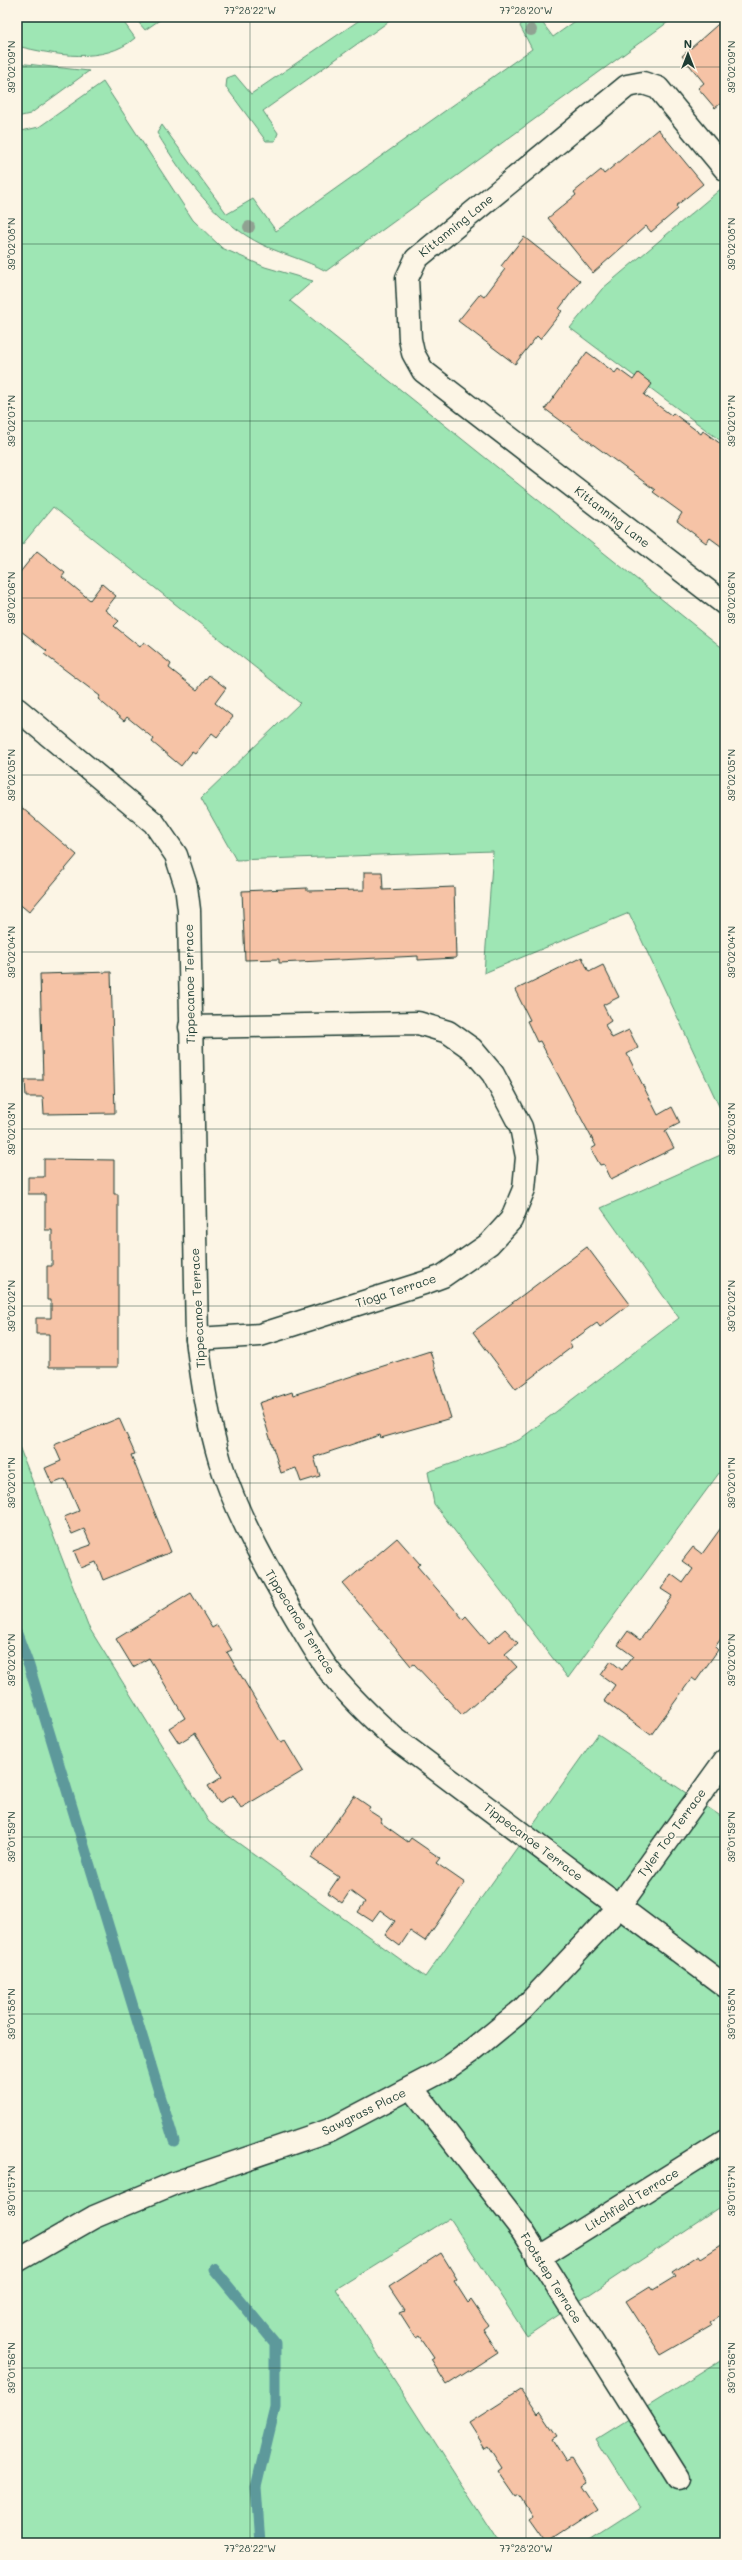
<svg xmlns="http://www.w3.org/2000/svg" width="742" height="2560" font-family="Mali,sans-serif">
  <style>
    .green { fill: #9ee6b4; stroke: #5e9274 }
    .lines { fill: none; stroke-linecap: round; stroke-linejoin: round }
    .stream { stroke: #5d999b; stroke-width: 11 }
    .building { fill: #f6c3a6; stroke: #1f3d34 }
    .minor-casing { stroke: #1f3d34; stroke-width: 25 }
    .minor { stroke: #fcf5e5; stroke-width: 22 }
    .tree { fill: #90a292 }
    .ticks { fill: none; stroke: #1f3d34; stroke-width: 1; stroke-opacity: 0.45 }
    .labels { text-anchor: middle; stroke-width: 3.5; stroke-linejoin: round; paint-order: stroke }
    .street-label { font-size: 12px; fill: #1f3d34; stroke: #fcf5e5 }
    .neatline { fill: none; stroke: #1f3d34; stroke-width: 1.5 }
    .ticks-label { font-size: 10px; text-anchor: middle; fill: #1f3d34 }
  </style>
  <rect width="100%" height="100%" fill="#fcf5e5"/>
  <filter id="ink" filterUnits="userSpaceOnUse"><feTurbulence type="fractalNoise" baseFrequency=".025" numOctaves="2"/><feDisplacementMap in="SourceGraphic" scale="8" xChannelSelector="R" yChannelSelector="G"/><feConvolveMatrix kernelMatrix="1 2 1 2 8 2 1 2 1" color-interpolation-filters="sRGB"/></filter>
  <g filter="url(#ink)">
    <!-- green -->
    <g class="green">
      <path d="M17 17H120L135 38C104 65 54 55 17 46Z"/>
      <polygon points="134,17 164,17 145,30"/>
      <polygon points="364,17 395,17 263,111 278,133 275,141 266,141 226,87 227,78 235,75 251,94"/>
      <path d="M526 17H538L553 37 581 17H675L326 271C306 260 284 255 263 245 216 222 184 178 157 133L162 125 227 214 253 199 276 231 532 49 520 26Z"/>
      <polygon points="17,63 89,71 30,114 17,117"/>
      <polygon points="103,82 193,220 222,248 265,267 313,281 290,301 725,650 725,1119 629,913 484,973 493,851 236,860 201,798 300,703 53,507 17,551 17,132 39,127"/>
      <polygon points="723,187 725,189 725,444 570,328 602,289"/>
      <polygon points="725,1153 725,1465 568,1678 434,1504 428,1472 519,1440 679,1318 601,1208"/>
      <polygon points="17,1441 88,1626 209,1822 425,1977 598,1734 725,1819 725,2204 527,2336 450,2218 336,2289 499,2543 17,2543"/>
      <polygon points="725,2358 725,2543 586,2543 640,2508 596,2439"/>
    </g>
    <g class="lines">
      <!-- stream -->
      <g class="stream">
        <polyline points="17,1634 29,1666 174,2141"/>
        <polyline points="214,2269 275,2343 275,2408 256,2487 260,2543"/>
      </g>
    </g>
    <!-- building -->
    <g class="building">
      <polygon points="725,18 725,100 715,108 698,88 704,83 682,56"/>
      <polygon points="658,129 703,184 676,206 678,209 651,232 646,226 593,273 548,218 576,195 574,192 601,170 604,174"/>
      <polygon points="524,237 580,281 559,309 562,311 540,339 537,336 515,364 458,321 480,294 484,297 505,269 501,266"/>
      <polygon points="587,352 615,373 618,369 633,380 638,373 652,384 644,395 671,415 673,413 701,434 703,431 725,447 725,549 710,538 706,543 677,521 682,513 653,492 655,490 545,409"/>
      <polygon points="37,551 65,573 62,577 90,600 102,584 116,596 105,610 119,621 114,626 140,647 144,642 171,664 169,668 197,690 209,675 226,688 215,703 233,717 217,737 212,733 195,754 192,752 181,766 152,742 154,739 127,717 124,721 98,699 100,696 44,654 47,651 17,628 17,576"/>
      <polygon points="17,806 20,809 21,807 77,855 29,912 17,902"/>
      <polygon points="364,872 382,872 383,890 454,887 456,958 418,960 418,956 279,963 279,959 245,960 242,891 307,888 307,891 364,890"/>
      <polygon points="582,957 589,972 603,965 619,997 603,1005 611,1021 605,1025 612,1038 629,1030 638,1048 627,1054 658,1115 672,1107 680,1123 665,1131 674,1148 611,1179 604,1164 600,1165 591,1149 596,1146 540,1041 537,1042 527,1021 530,1020 515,990"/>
      <polygon points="111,972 115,1113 44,1114 43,1097 26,1097 25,1080 43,1080 40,974"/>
      <polygon points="44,1159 114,1160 114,1194 118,1194 118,1367 49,1367 49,1334 36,1334 36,1318 51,1318 51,1300 47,1300 47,1266 52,1266 52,1230 45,1230 45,1194 28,1194 28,1177 44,1177"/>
      <polygon points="587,1247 630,1304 600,1327 597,1323 569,1343 572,1347 516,1389 473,1332"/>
      <polygon points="430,1351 451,1418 381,1438 380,1435 314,1457 320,1476 301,1482 296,1468 281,1473 259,1403 292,1392 293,1395"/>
      <polygon points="119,1418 135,1454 131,1455 171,1552 103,1580 96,1562 81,1568 74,1551 91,1545 84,1529 72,1534 64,1517 79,1511 65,1479 52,1484 45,1468 61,1461 54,1445"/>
      <polygon points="723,1525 725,1527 725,1633 715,1647 718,1650 696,1681 692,1678 651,1735 604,1701 615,1685 601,1675 611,1661 622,1670 633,1656 618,1645 628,1631 640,1640 672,1596 661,1589 671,1574 683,1583 693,1569 682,1561 693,1547 702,1554"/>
      <polygon points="397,1538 420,1564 417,1566 463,1619 466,1616 489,1643 505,1629 518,1643 505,1654 517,1667 462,1715 414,1664 411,1666 343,1584"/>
      <polygon points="191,1593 212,1628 217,1625 232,1650 227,1652 281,1743 285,1741 303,1771 241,1808 233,1795 219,1803 208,1786 222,1777 195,1733 179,1743 169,1728 185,1718 149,1658 133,1667 116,1639"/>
      <polygon points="354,1796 370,1807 368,1810 382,1819 380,1822 408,1842 411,1838 440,1858 436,1863 465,1883 425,1941 410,1931 400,1946 385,1935 395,1921 380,1910 372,1921 358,1912 365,1902 350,1891 342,1903 328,1893 339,1877 311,1858"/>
      <polygon points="725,2238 725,2312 709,2323 711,2326 661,2355 626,2301 650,2286 653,2290 676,2276 673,2272 699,2255 701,2258 723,2244 721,2241"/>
      <polygon points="441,2253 457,2279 454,2281 468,2303 471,2300 488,2325 483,2329 498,2352 447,2385 431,2360 434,2358 419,2336 416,2338 400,2313 405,2311 389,2287"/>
      <polygon points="521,2390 537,2414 540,2411 557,2436 552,2439 566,2461 571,2458 586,2482 581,2485 597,2509 545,2543 528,2519 532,2516 519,2495 516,2497 498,2471 502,2468 488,2446 485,2448 469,2423"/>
    </g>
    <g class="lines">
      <defs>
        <g id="minor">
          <polyline points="725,169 658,88 643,83 627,86 416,259 407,278 410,339 413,353 423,371 725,604"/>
          <path d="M17 709 154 823 176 855 186 886 189 910 197 1339C202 1381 208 1421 220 1461 237 1516 266 1566 295 1616 307 1636 319 1659 334 1677 352 1699 372 1718 393 1737L725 1986"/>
          <polyline points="190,1027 418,1023 448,1032 472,1049 493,1074 521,1127 527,1157 524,1189 511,1220 489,1244 443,1276 427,1282 260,1335 197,1339"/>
          <polyline points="412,2088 522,2230 678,2478"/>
          <polyline points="538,2258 725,2141"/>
          <polyline points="17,2261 94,2217 175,2183 330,2130 446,2069 473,2050 523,2009 619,1907 725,1760"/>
        </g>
      </defs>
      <!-- minor casing -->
      <use href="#minor" class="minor-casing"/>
      <!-- minor -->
      <use href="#minor" class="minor"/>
    </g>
    <!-- trees -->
    <g class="tree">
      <circle cx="531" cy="30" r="6"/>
      <circle cx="249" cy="227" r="6"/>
    </g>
  </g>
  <!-- ticks -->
  <path class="ticks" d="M250 17V2543M526 17V2543M17 67H725M17 244H725M17 421H725M17 598H725M17 775H725M17 952H725M17 1129H725M17 1306H725M17 1483H725M17 1660H725M17 1837H725M17 2014H725M17 2191H725M17 2368H725"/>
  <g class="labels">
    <!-- street labels -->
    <g class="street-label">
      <text transform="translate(456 226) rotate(-39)" y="4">Kittanning Lane</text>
      <text transform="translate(612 517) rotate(38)" y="4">Kittanning Lane</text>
      <text transform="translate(190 984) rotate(-91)" y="4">Tippecanoe Terrace</text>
      <text transform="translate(396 1291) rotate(-18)" y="4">Tioga Terrace</text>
      <text transform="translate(198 1308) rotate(-93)" y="4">Tippecanoe Terrace</text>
      <text transform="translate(300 1622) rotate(58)" y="4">Tippecanoe Terrace</text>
      <text transform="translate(672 1833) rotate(-54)" y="4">Tyler Too Terrace</text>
      <text transform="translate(533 1842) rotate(37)" y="4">Tippecanoe Terrace</text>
      <text transform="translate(364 2112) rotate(-26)" y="4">Sawgrass Place</text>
      <text transform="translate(632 2200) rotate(-32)" y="4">Litchfield Terrace</text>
      <text transform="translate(551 2278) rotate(58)" y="4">Footstep Terrace</text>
    </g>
  </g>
  <!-- margin -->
  <rect width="742" height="2560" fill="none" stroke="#fcf5e5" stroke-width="44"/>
  <!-- north arrow -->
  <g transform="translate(688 54)" stroke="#fcf5e5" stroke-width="3" paint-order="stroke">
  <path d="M0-3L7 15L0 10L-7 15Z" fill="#1f3d34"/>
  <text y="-6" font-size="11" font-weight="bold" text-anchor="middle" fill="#1f3d34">N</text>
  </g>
  <rect x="22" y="22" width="698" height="2516" class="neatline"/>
  <g class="ticks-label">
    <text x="250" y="14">77°28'22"W</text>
    <text x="526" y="14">77°28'20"W</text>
    <text transform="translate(11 67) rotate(-90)" y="4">39°02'09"N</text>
    <text transform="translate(731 67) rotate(-90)" y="4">39°02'09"N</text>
    <text transform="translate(11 244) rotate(-90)" y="4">39°02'08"N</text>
    <text transform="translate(731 244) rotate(-90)" y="4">39°02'08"N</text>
    <text transform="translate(11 421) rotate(-90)" y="4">39°02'07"N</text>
    <text transform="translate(731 421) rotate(-90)" y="4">39°02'07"N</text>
    <text transform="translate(11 598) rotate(-90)" y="4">39°02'06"N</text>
    <text transform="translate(731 598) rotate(-90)" y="4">39°02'06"N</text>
    <text transform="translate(11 775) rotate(-90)" y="4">39°02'05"N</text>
    <text transform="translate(731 775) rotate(-90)" y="4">39°02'05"N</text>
    <text transform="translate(11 952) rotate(-90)" y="4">39°02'04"N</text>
    <text transform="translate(731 952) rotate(-90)" y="4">39°02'04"N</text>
    <text transform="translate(11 1129) rotate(-90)" y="4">39°02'03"N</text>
    <text transform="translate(731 1129) rotate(-90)" y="4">39°02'03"N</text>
    <text transform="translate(11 1306) rotate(-90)" y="4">39°02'02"N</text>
    <text transform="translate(731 1306) rotate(-90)" y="4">39°02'02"N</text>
    <text transform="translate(11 1483) rotate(-90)" y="4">39°02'01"N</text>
    <text transform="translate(731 1483) rotate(-90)" y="4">39°02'01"N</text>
    <text transform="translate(11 1660) rotate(-90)" y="4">39°02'00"N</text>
    <text transform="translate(731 1660) rotate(-90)" y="4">39°02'00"N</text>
    <text transform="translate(11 1837) rotate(-90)" y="4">39°01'59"N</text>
    <text transform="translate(731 1837) rotate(-90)" y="4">39°01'59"N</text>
    <text transform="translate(11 2014) rotate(-90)" y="4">39°01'58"N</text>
    <text transform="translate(731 2014) rotate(-90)" y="4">39°01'58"N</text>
    <text transform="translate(11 2191) rotate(-90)" y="4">39°01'57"N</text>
    <text transform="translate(731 2191) rotate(-90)" y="4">39°01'57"N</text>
    <text transform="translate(11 2368) rotate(-90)" y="4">39°01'56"N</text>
    <text transform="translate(731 2368) rotate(-90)" y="4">39°01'56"N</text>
    <text x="250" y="2552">77°28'22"W</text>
    <text x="526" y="2552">77°28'20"W</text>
  </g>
</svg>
